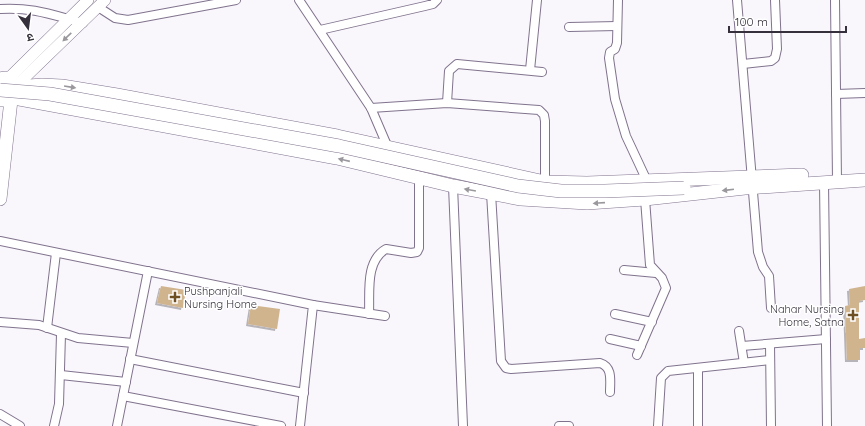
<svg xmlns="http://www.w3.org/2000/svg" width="865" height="426" font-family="Quicksand,'Noto Sans Devanagari',sans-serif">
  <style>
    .building { fill: #d0b48e; filter: url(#shadow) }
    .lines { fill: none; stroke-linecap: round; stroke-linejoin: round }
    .street-casing { stroke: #80738d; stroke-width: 10 }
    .secondary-casing { stroke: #80738d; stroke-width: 12 }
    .primary-casing { stroke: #80738d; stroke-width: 14 }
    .street { stroke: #fff; stroke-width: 8 }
    .secondary { stroke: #fff; stroke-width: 11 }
    .primary { stroke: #fff; stroke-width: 13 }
    .primary-bridge-casing { stroke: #80738d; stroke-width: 14; stroke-linecap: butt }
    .primary-bridge { stroke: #fff; stroke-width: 13 }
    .oneway { fill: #9a989d }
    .poi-dot { fill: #6d4f23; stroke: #fff; stroke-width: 1.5 }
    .labels { text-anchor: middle; stroke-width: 3; stroke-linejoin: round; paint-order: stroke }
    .poi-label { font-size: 11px; fill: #35303b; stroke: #fff; text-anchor: start }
  </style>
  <defs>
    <filter id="shadow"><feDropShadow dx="-2" dy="2" stdDeviation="0" flood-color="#0004"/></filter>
  </defs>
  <rect width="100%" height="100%" fill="#f9f6fc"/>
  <!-- building -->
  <g class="building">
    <polygon points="161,286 186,290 183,308 157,303"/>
    <polygon points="865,286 865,300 859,301 859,339 865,338 865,348 860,348 860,360 847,360 845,306 850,305 849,289"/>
    <polygon points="251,305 280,309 277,329 248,324"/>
  </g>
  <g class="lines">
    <defs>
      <g id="street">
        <polyline points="299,0 371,108 389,150"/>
        <polyline points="618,0 617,43 615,49 610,52 609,58 615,99 626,136 647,181"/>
        <polyline points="737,0 758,252 763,267 769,276 771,308"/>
        <polyline points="835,0 837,181"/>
        <polyline points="98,7 115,18 128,20 236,0"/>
        <path d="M0 9C33 7 52 15 83 23"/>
        <polyline points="569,27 617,26"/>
        <polyline points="320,30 425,6 433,4 437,0"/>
        <polyline points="743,64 771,61 775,58 777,49 775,0"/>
        <polyline points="530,70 537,0"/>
        <polyline points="836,94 865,93"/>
        <polyline points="447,103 449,71 457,64 542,72"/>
        <polyline points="371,108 447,103 539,110 544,115 545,121 545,182"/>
        <polyline points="824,182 827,426"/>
        <polyline points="453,186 463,426"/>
        <path d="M491 193 501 361 506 368 511 369 600 363C613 367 610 381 610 392"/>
        <polyline points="0,241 313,305 300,426"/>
        <polyline points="624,270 656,273"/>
        <polyline points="313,305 385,316"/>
        <path d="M369 314C370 292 365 261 386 249L411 253 417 252 419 248V178"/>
        <polyline points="615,314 652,322"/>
        <polyline points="0,322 39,325 78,338 133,343"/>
        <polyline points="47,328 56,253"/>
        <polyline points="739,331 744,363"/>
        <polyline points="610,339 641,346"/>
        <polyline points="770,344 771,426"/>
        <polyline points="742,346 826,339"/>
        <polyline points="637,355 666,288 662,278 650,265 645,199"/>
        <polyline points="130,359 304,393"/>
        <polyline points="698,368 698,426"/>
        <polyline points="61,375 126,382"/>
        <polyline points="123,396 281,426"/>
        <polyline points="0,414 20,426"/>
        <polyline points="54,426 59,404 61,334"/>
        <polyline points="117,426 148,271"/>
        <polyline points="559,426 569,426"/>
        <polyline points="658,426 661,378 668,371 770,360"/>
      </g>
      <g id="secondary">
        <polyline points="9,78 88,0"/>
        <polyline points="17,85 105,0"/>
      </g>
      <g id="primary">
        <path d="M0 79C14 74 24 91 11 100H0"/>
        <polyline points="17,87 42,85 62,86 117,95 337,136 545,182 587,183 802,175"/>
        <polyline points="14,98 337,158 453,186 521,199 587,203 645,199 745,188 865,180"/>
        <polyline points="0,199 11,100"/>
      </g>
    </defs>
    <!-- street casing -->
    <use href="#street" class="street-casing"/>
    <!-- secondary casing -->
    <use href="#secondary" class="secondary-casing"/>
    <!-- primary casing -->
    <use href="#primary" class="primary-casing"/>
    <!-- street -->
    <use href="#street" class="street"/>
    <!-- secondary -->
    <use href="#secondary" class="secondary"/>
    <!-- primary -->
    <use href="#primary" class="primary"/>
    <defs>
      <polyline id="primary-bridge" points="0,90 50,94 339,146 518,186 561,191 605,191 684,188"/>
    </defs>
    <!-- primary-bridge casing -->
    <use href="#primary-bridge" class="primary-bridge-casing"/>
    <!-- primary-bridge -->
    <use href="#primary-bridge" class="primary-bridge"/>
  </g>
  <!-- one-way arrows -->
  <defs><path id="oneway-solid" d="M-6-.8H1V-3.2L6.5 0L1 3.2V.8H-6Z"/></defs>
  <g class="oneway">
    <use href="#oneway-solid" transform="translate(67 37) rotate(136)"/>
    <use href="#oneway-solid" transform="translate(70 87) rotate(9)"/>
    <use href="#oneway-solid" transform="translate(344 160) rotate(-167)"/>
    <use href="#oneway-solid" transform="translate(470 190) rotate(-170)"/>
    <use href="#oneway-solid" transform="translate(728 190) rotate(173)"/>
    <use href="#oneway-solid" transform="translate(599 203) rotate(176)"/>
  </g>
  <!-- markers -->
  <g class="poi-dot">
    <path d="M173 291h4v4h4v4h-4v4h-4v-4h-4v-4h4z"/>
    <path d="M851 309h4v4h4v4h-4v4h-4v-4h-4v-4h4z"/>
  </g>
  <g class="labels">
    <!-- poi labels -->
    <g class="poi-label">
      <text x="184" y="295">Pushpanjali<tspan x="184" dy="13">Nursing Home</tspan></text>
      <text x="844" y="313" text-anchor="end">Nahar Nursing<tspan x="844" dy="13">Home, Satna</tspan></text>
    </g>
  </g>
  <!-- north arrow -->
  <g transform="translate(28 28) rotate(166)" stroke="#ffffff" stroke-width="3" paint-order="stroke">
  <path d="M0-3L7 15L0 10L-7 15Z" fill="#35303b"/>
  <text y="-6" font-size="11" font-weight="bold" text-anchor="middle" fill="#35303b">उ</text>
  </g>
  <!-- scale -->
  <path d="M729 26v6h117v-6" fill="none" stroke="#35303b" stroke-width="2"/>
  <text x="735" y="26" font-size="12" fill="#35303b" stroke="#ffffff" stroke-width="3" paint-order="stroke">100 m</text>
</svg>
